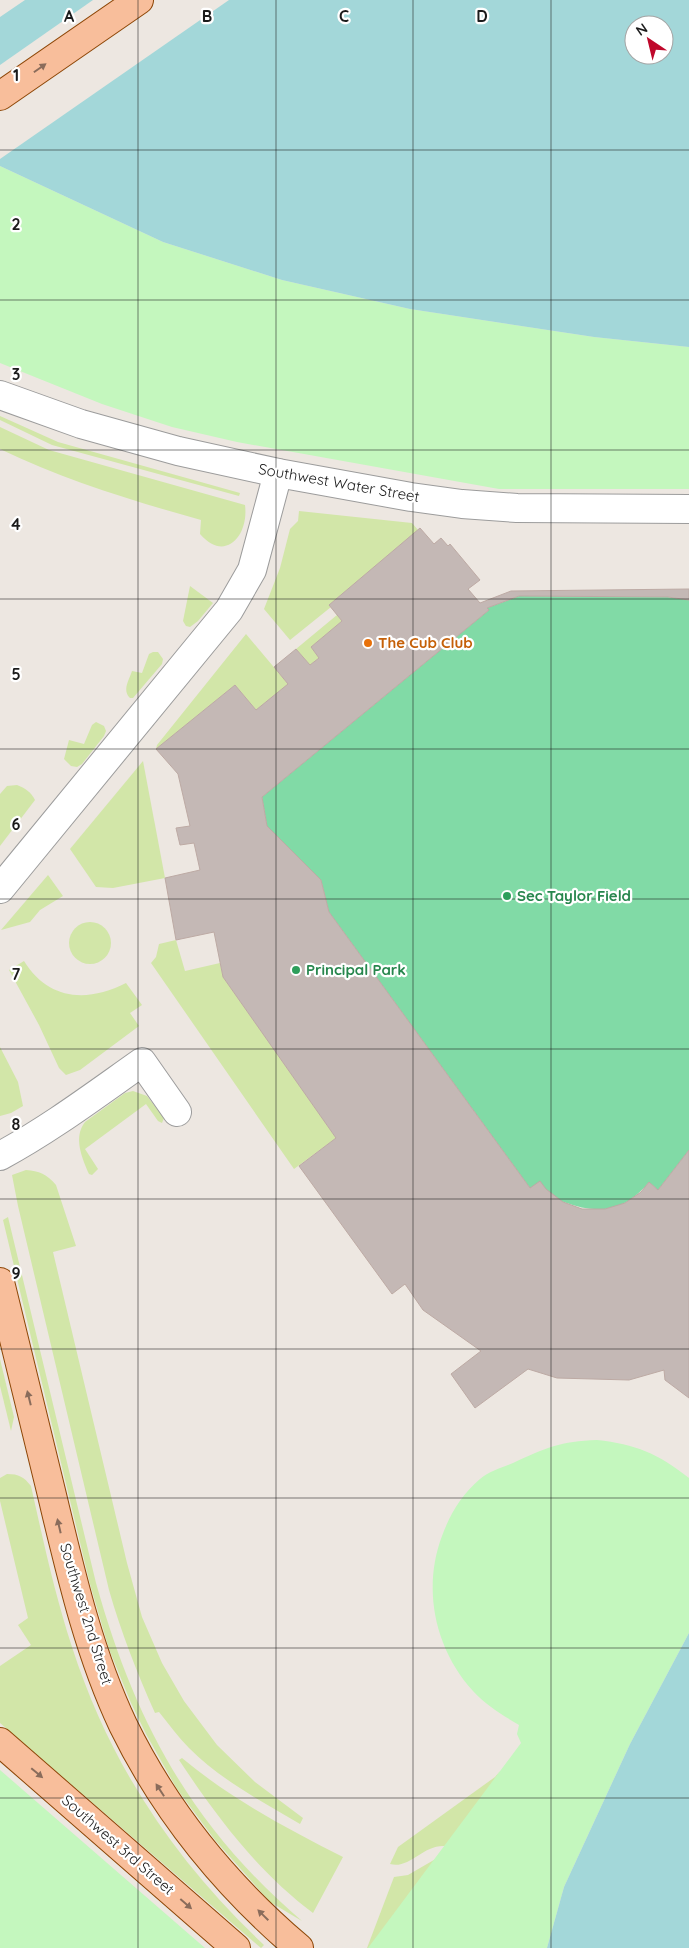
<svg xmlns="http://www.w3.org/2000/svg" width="689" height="1948" font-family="Quicksand,sans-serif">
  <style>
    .grass { fill: #d2e6a8 }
    .park { fill: #c4f7be }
    .pitch { fill: #81daa6 }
    .water { fill: #a3d7d9; fill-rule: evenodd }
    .pier { fill: #ede7e1 }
    .building { fill: #c4b8b5; stroke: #bdaaa4 }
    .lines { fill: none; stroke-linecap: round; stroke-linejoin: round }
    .minor-casing { stroke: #9c9c9c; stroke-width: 30 }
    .major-casing { stroke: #8d4606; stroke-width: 30 }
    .minor { stroke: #fff; stroke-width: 28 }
    .major { stroke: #f8be9b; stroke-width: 28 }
    .oneway { fill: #8a6c5b }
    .grid { fill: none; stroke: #1b1b1b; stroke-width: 1; stroke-opacity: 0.55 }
    .food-dot { fill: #e8710a; stroke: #fff; stroke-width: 2 }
    .leisure-dot { fill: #2e9e5b; stroke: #fff; stroke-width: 2 }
    .labels { text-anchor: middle; stroke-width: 4.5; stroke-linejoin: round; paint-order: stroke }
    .street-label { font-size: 15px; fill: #1b1b1b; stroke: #fff }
    .food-label { font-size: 15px; font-weight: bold; fill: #c56008; stroke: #fff; text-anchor: start }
    .leisure-label { font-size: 15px; font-weight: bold; fill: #27864d; stroke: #fff; text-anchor: start }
    .grid-label { font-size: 16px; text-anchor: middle; font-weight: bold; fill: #1b1b1b; stroke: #fff; stroke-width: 4.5; stroke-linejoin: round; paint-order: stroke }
  </style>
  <rect width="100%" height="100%" fill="#ede7e1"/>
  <!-- grass -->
  <g class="grass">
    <polygon points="0,416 58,442 240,493 239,496 52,445 0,420"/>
    <path d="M0 427 49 450 245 505C249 536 225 563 200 534L201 520C133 501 64 480 0 449Z"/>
    <polygon points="299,511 412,523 418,530 329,605 331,607 290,640 264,609 280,568 290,529 298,521"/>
    <polygon points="190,586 213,603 198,621 190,627 186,626 183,621"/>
    <polygon points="337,615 342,621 311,647 319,658 310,665 296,649"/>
    <polygon points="246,634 288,684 256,710 235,685 156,749 157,745"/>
    <path d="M153 652H158L163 659 162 664 133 698H130C122 690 129 680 132 671L142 673 149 654Z"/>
    <polygon points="96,722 104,726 106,731 104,736 82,764 77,767 71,766 64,759 69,740 84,744 92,725"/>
    <polygon points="143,761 165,878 113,888 96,887 70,849"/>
    <path d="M17 785C25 788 31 792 35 800L0 846V794L7 786Z"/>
    <polygon points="48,875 63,896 40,910 30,922 1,930"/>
    <circle cx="90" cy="943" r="21"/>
    <polygon points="176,940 185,971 220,963 223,977 336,1138 294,1169 151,963 156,957 159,944"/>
    <path d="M24 961C48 1000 87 1003 126 983L142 1005 130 1013 139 1026 80 1070 66 1075 59 1068 39 1025 9 970Z"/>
    <polygon points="0,1047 18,1082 23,1106 11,1113 0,1116"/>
    <path d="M133 1091 147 1096 164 1118 162 1123 158 1121 146 1104 85 1149 98 1169 92 1175 89 1174C82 1158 73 1137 85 1122L125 1093Z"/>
    <path d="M26 1170C39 1171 47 1174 56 1185L76 1246 53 1252 127 1563 142 1617 162 1663 184 1701 217 1745 255 1782 303 1818 300 1824C261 1801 221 1780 189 1748 178 1737 169 1724 159 1712L155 1713C137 1673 121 1632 109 1590L18 1206 12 1175Z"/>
    <path d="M8 1217 96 1583C135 1722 191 1826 302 1921L270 1902 215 1840 177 1789 146 1734 131 1703 109 1649 90 1584 3 1220Z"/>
    <polygon points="0,1359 14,1417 11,1431 0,1386"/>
    <path d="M7 1474C19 1474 24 1477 31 1486 43 1540 55 1595 72 1647 110 1765 175 1861 264 1945L261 1948 0 1723V1666L31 1645 18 1625 28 1618 0 1501V1478Z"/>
    <path d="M182 1758C231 1799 286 1828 343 1857L313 1913C257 1871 217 1817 179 1760Z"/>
    <path d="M500 1771 451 1847C425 1840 411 1870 390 1864L398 1847 495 1777Z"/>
    <polygon points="439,1857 417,1948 367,1948 394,1877 408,1875"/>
  </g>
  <!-- park -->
  <g class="park">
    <polygon points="0,166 163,242 282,280 410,309 594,337 689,347 689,489 499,489 237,442 172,427 102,404 0,363"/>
    <path d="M597 1440C635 1444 659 1454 689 1478V1633L630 1744 564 1887 547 1948H368L521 1743 517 1734 519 1725C502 1715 486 1705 473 1691 435 1649 422 1589 442 1536 450 1514 462 1494 480 1479 489 1471 502 1468 513 1463 545 1448 561 1441 597 1440Z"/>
    <polygon points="0,1770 205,1948 0,1948"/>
  </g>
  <!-- pitch -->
  <path class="pitch" d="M519 596 668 597 689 600V1150L658 1190 649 1182C612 1227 574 1207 530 1188L329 912 321 880 267 826 262 797 489 610 487 608Z"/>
  <!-- water -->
  <g class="water">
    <path d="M0 0H689V347L594 337 410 309 282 280 163 242 0 166ZM634 25H664V55H634Z"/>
    <polygon points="689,1633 689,1948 547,1948 564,1887 630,1744"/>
  </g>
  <!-- pier -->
  <g class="pier">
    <polygon points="0,0 25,0 0,17"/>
    <polygon points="93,0 229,0 0,159 0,65"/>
  </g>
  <!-- building -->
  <polygon class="building" points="420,528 434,544 441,538 448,546 450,544 480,580 468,589 480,603 511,591 689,589 689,600 668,597 519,596 487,608 489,610 262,797 267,826 321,880 329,912 530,1188 540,1181 546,1189 563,1202 582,1209 605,1209 625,1203 641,1192 649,1182 658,1190 689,1150 689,1398 665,1380 664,1370 629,1380 557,1378 528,1369 475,1408 451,1374 481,1351 423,1310 405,1284 392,1294 299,1166 336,1138 223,977 214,932 176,940 165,878 200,870 194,843 180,845 176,828 190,826 178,774 156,749 235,685 256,710 288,684 274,667 296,649 310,665 319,658 311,647 342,621 329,605"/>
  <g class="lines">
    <defs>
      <g id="minor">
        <polyline points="0,395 81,424 178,451 278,473 411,497 462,504 517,508 689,509"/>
        <polyline points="0,889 229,610 252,570 278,473"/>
        <path d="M0 1156C50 1129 95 1095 142 1062L177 1112"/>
      </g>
      <g id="major">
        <polyline points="0,96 139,0"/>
        <path d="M0 1282C17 1352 34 1421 51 1491 70 1570 88 1651 123 1725 166 1813 225 1885 299 1948"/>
        <polyline points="0,1742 236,1948"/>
      </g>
    </defs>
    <!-- minor casing -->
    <use href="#minor" class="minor-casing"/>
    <!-- major casing -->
    <use href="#major" class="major-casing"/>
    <!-- minor -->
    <use href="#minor" class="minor"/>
    <!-- major -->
    <use href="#major" class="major"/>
  </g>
  <!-- one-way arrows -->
  <defs><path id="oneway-solid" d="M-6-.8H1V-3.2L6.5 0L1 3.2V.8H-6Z" transform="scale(1.25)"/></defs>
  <g class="oneway">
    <use href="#oneway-solid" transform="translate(40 68) rotate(-35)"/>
    <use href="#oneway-solid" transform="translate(29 1398) rotate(-104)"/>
    <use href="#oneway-solid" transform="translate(59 1526) rotate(-103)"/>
    <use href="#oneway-solid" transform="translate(37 1773) rotate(40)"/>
    <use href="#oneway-solid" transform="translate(160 1790) rotate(-123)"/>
    <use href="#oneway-solid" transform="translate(186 1904) rotate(41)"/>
    <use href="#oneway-solid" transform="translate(263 1915) rotate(-135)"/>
  </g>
  <!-- grid -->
  <path class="grid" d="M138 0V1948M276 0V1948M413 0V1948M551 0V1948M0 150H689M0 300H689M0 450H689M0 599H689M0 749H689M0 899H689M0 1049H689M0 1199H689M0 1349H689M0 1498H689M0 1648H689M0 1798H689"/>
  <!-- markers -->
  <circle class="food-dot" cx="368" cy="643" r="5"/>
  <g class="leisure-dot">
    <circle cx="507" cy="896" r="5"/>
    <circle cx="296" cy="970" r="5"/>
  </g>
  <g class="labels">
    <!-- street labels -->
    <g class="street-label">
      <text transform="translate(339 483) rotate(10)" y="5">Southwest Water Street</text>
      <text transform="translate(86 1614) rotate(73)" y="5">Southwest 2nd Street</text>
      <text transform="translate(118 1845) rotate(41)" y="5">Southwest 3rd Street</text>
    </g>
    <!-- food labels -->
    <g class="food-label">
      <text x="378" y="648">The Cub Club</text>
    </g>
    <!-- leisure labels -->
    <g class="leisure-label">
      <text x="517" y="901">Sec Taylor Field</text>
      <text x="306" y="975">Principal Park</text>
    </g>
  </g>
  <g class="grid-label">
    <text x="69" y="22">A</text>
    <text x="207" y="22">B</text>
    <text x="344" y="22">C</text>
    <text x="482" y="22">D</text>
    <text x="16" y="81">1</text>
    <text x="16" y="230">2</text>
    <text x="16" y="380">3</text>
    <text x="16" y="530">4</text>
    <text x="16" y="680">5</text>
    <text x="16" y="830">6</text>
    <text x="16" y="980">7</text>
    <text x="16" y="1130">8</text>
    <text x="16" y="1279">9</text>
  </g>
  <!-- north arrow -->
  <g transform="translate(649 40) rotate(325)"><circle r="24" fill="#ffffff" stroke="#a4a4a4"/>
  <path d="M0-4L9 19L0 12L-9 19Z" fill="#bf082b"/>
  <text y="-8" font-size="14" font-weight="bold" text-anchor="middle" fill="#1b1b1b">N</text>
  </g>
</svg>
